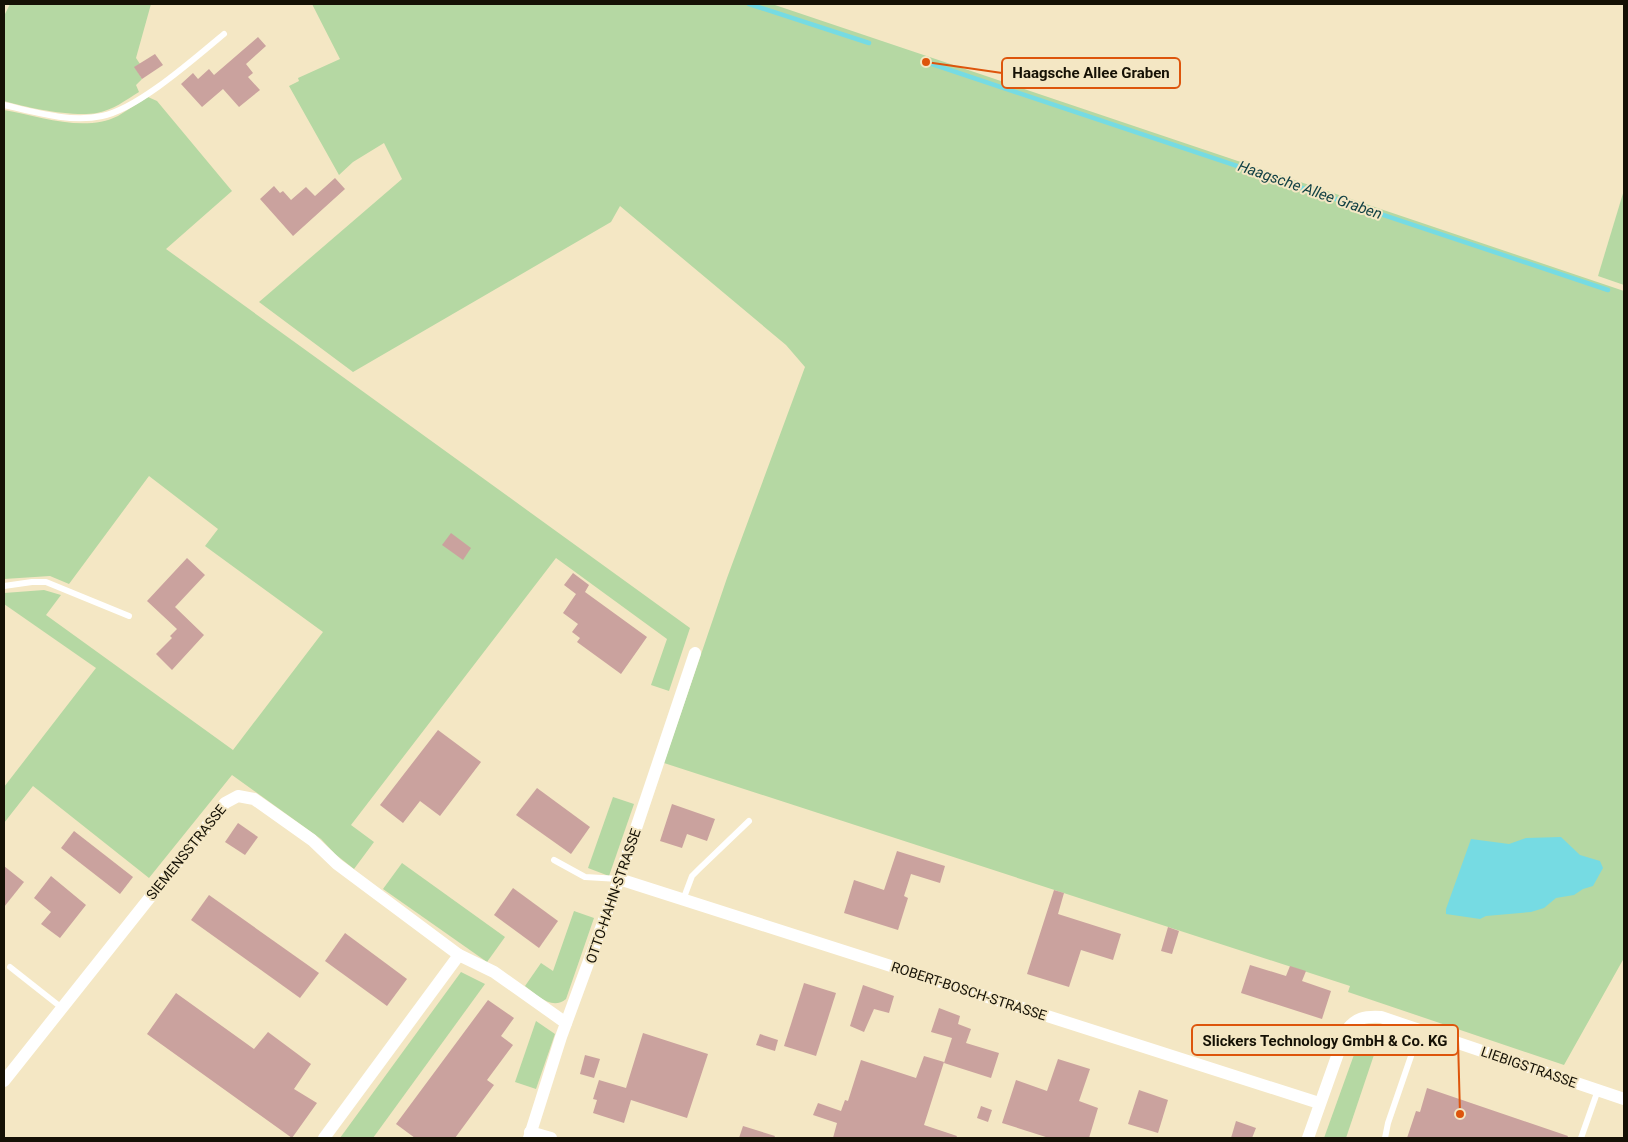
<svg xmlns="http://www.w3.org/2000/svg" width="1628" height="1142" font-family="Roboto,sans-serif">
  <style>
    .green { fill: #b5d8a3 }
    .water { fill: #76dbe3 }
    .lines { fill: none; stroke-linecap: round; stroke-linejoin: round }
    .stream { stroke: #76dbe3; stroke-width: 4.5 }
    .building { fill: #caa29e }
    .lane { stroke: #fff; stroke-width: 6 }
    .street { stroke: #fff; stroke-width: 12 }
    .labels { text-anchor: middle; stroke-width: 4; stroke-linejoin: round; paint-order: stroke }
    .street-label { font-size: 14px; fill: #151105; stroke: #f4e7c4 }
    .water-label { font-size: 15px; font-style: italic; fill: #0f3f43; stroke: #f4e7c4 }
    .leader { fill: none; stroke: #dd550c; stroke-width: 2 }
    .callout-dot { fill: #dd550c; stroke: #f4e7c4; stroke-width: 2 }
    .callout { fill: #f4e7c4; stroke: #dd550c; stroke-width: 2 }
    .callout-label { font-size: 15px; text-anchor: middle; font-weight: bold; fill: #151105 }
  </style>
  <rect width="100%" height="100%" fill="#f4e7c4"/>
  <!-- green -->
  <g class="green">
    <path d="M10 4H151L136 58 140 64 135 67 142 79 136 85 139 92C126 100 113 110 97 113 72 117 28 108 4 101V16Z"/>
    <polygon points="312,4 772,4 1624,291 1624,958 1564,1065 1348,992 1350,986 664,763 727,578 805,367 786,345 620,206 611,222 353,372 259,302 402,179 384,143 353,162 339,175 289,86 299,81 298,78 340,59"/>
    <path d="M148 97 157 101 232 191 166 249 690 628 669 691 651 685 667 639 556 558 351 825 374 842 354 869 335 854 321 839 232 775 149 878 33 786 4 823V787L96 668 4 604V593L44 590 61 595 46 615 233 750 323 632 205 546 218 529 149 476 69 584 50 576 4 579V110C39 116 84 133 118 116 128 110 138 103 148 97Z"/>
    <polygon points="1624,190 1624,285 1598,276"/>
    <polygon points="613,797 634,804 609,876 588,868"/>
    <polygon points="402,863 505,937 487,962 383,889"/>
    <path d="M574 911 594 918 566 999C552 1011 537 995 525 986L541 963 553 971Z"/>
    <polygon points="461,972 485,984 373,1138 340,1138"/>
    <polygon points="536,1021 555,1034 536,1089 515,1082"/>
    <polygon points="1373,1029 1382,1031 1346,1138 1324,1138 1360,1038 1367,1031"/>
  </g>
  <!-- water -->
  <polygon class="water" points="1561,837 1580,855 1600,861 1603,868 1593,886 1583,889 1574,895 1556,898 1544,908 1531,912 1486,916 1480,919 1446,914 1446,909 1471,839 1509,844 1526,838"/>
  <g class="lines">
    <!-- stream -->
    <g class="stream">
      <polyline points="749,4 869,43"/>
      <polyline points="926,62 1608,290"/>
    </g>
  </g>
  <!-- building -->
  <g class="building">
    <polygon points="258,37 266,46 246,64 253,73 248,77 260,90 239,107 223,89 202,107 181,84 193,73 198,79 209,69 214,75"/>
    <polygon points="155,54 163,65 142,79 134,67"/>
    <polygon points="335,178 345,189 293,236 260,199 274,186 280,193 283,191 291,200 306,187 315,196"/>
    <polygon points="451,533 471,548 463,560 442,545"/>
    <polygon points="187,558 205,575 175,607 204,635 172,670 156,654 172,638 170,636 177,629 147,601"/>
    <polygon points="573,573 589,585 585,592 647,637 621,674 577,642 580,638 572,632 578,624 563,613 576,594 564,585"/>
    <polygon points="438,730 481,762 440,816 420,801 403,823 380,805"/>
    <polygon points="537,788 590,827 571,854 516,815"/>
    <polygon points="672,804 715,819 707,841 687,834 682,848 660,841"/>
    <polygon points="238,823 258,837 245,855 225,842"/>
    <polygon points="74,831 133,877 120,894 61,848"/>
    <polygon points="897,851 945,866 940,883 911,874 904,896 908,898 898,930 844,913 854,880 884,890"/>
    <polygon points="4,866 24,882 4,907"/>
    <polygon points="51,876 86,905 60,938 41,924 51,912 34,898"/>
    <polygon points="513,888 558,921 539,948 494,915"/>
    <polygon points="1054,890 1064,893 1058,914 1121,934 1113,960 1081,950 1069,987 1027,974"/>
    <polygon points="209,895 319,973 300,998 191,920"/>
    <polygon points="1168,927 1179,931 1172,954 1161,951"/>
    <polygon points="345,933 407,979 387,1006 325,961"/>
    <polygon points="1250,965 1286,976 1290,966 1306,971 1302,981 1331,991 1322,1019 1241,993"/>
    <polygon points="804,983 836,993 816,1056 784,1046"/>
    <polygon points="863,985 894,996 889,1013 874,1009 864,1032 850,1026"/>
    <polygon points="176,993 254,1049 268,1032 311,1064 294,1089 317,1103 292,1138 147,1034"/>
    <polygon points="488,1000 514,1018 501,1036 513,1045 487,1080 494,1085 455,1138 415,1138 396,1124"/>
    <polygon points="939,1008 960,1016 958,1024 971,1029 966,1043 999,1053 991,1078 944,1063 952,1038 931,1032"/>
    <polygon points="643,1033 708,1054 687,1118 631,1100 624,1123 593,1113 597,1100 593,1099 599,1080 626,1088"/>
    <polygon points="760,1034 778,1040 775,1051 756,1045"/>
    <polygon points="585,1055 600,1059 594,1078 580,1074"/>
    <polygon points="924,1056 944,1062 924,1125 957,1136 956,1138 833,1138 837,1123 813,1115 818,1103 841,1111 845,1100 848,1101 861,1060 916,1078"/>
    <polygon points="1058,1059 1090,1069 1079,1101 1098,1108 1089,1138 1049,1138 1002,1123 1016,1080 1047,1091"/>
    <polygon points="1427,1088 1568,1136 1567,1138 1407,1138 1416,1111 1420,1112"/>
    <polygon points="1139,1090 1168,1100 1158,1133 1128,1124"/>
    <polygon points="981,1106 992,1110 988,1122 977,1118"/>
    <polygon points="1236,1121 1256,1128 1252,1138 1231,1138"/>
    <polygon points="743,1126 775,1136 774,1138 739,1138"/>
  </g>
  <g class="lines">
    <!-- lane -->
    <g class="lane">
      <path d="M4 105C34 112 71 123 102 116 138 109 195 58 224 34"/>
      <polyline points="4,586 32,582 46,582 129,616"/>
      <polyline points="554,860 585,877 619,879"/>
      <polyline points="683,900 692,876 699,869 749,821"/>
      <polyline points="10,967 62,1008"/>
      <polyline points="1385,1138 1388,1123 1420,1030"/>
      <polyline points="1581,1138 1598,1090"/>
    </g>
    <!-- street -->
    <g class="street">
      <polyline points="619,879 1319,1103"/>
      <polyline points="4,1081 225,803 238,796 254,799 312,840 337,864 459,955 494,972 566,1023"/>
      <polyline points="530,1132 551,1138"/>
      <polyline points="324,1138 459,955"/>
      <polyline points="529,1138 561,1037 619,879 695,653"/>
      <path d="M1308 1138 1346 1031C1355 1018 1365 1016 1381 1017L1624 1099"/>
    </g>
  </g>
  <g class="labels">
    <!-- street labels -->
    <g class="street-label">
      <text transform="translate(186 852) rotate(-51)" y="5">SIEMENSSTRASSE</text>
      <text transform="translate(613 896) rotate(-71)" y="5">OTTO-HAHN-STRASSE</text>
      <text transform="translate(969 991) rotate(18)" y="5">ROBERT-BOSCH-STRASSE</text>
      <text transform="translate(1529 1067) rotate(19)" y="5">LIEBIGSTRASSE</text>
    </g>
    <!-- water labels -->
    <g class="water-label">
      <text transform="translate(1310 190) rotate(19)" y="5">Haagsche Allee Graben</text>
    </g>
  </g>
  <!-- callouts -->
  <path class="leader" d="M926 62L1002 73M1460 1114L1458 1040"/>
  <g class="callout-dot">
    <circle cx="926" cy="62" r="5"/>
    <circle cx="1460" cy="1114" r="5"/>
  </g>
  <g class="callout">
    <rect x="1002" y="58" width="178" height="30" rx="5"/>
    <rect x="1192" y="1025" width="266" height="30" rx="5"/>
  </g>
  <g class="callout-label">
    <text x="1091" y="78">Haagsche Allee Graben</text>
    <text x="1325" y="1046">Slickers Technology GmbH &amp; Co. KG</text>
  </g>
  <!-- border -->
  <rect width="1628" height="1142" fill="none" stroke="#151105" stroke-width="10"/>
</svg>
